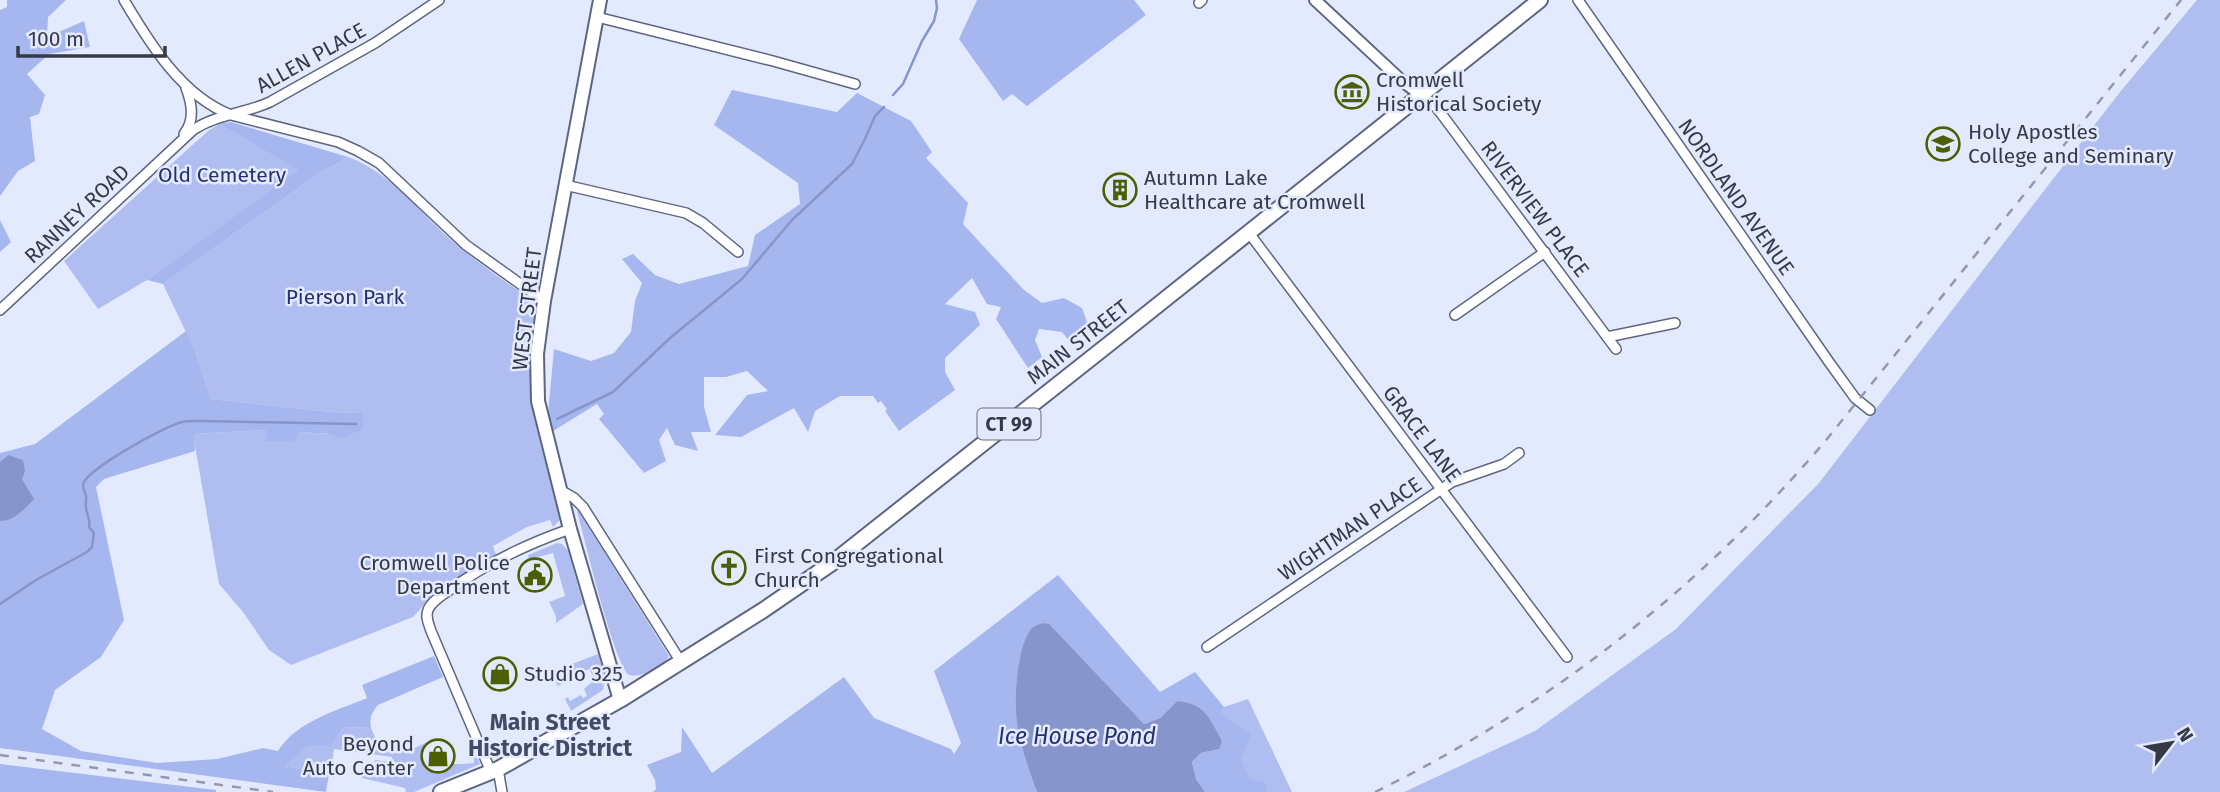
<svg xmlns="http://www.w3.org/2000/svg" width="2220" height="792" font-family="'Fira Sans',sans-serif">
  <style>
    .green { fill: #afbdf0 }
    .forest { fill: #a6b7f0 }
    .water { fill: #8696cd }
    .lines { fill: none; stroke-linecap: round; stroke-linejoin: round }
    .stream { stroke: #8696cd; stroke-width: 2.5 }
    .minor-casing { stroke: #5d6581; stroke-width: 12 }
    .tertiary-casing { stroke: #5d6581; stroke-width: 14 }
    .secondary-casing { stroke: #5d6581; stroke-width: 16 }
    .primary-casing { stroke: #5d6581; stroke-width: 18 }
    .minor { stroke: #fff; stroke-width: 9 }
    .tertiary { stroke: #fff; stroke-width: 10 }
    .secondary { stroke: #fff; stroke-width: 12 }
    .primary { stroke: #fff; stroke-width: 14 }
    .rail { stroke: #9499aa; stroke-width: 2.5; stroke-dasharray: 9 9; stroke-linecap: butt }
    .labels { text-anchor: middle; stroke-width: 5; stroke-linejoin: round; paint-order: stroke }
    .shield { fill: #e4eafe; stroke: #6a6f7e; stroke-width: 2 }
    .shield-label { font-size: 19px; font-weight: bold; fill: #363a47 }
    .street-label { font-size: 21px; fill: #363a47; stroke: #e4eafe }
    .poi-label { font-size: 21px; fill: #363a47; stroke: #e4eafe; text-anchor: start }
    .park-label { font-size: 21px; fill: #253072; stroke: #e4eafe }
    .neighbourhood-label { font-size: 23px; font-weight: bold; fill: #434a65; stroke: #e4eafe }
    .water-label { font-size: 23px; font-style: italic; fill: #253072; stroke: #e4eafe }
  </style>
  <rect width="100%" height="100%" fill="#e4eafe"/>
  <!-- green -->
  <g class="green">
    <polygon points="2197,0 2220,0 2220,792 1404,792 1535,731 1676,629 1819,483 2120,92"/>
    <polygon points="219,124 300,170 147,280 98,309 64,261 208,131"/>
    <path d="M348 157C390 172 417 210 449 238 475 261 504 281 532 300L536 307C533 335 529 364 531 393 535 434 551 479 561 519L553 527 550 520 527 527 493 546 496 555 449 583 433 595 413 617 291 665 269 650 243 612 219 584 193 434 267 430 265 441 298 432 331 434 361 412 341 413 211 399 195 351 163 284 320 173Z"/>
    <path d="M578 510 669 656C664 667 642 678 629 675 614 664 584 537 577 511Z"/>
    <polygon points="557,543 562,544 568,551 583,604 556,623 556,616 549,602 565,596 553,553 534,558 534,560 530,561 528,555"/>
    <polygon points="598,654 605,679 603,690 571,711 565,699 568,697 570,701 581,695 583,698 587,696 584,689 595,679 589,669 577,675 572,668 561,675 565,682 558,686 552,674 554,671"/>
    <polygon points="1248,699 1292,792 1268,792 1267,783 1250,780 1221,714 1224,707"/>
    <path d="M344 727 371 728 380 749C398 759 417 746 435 739L434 748H431V752H424V759C439 762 457 766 474 763L473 753 475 751 480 764 414 792H406L405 788 362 778V765L374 766 375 760 391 762 392 757 334 749 331 771 329 770V774L283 766 308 746 331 747Z"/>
  </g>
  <!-- forest -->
  <g class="forest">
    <polygon points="7,0 66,0 48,17 47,37 84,21 90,47 49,54 27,74 45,95 39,114 30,117 35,161 18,171 0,196 0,10 7,7"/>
    <polygon points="977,0 1134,0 1146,15 1027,106 1012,94 1003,101 959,39"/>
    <polygon points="732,90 837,112 857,93 911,121 932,152 926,158 968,203 963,224 1023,289 1042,303 1064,298 1082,308 1089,328 1071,343 1062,332 1039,329 1035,340 1042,357 1028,368 996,319 1001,307 987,304 972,278 945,304 975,312 980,325 945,358 945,372 955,390 899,431 885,411 887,409 881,401 878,403 873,396 840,396 815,411 808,432 794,408 741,437 715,435 747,395 768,391 747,371 726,377 704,377 704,407 711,432 691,432 698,451 675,445 667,428 659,440 666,461 644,473 599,419 604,414 597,404 553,431 548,414 554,349 591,361 614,353 631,332 635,301 642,283 622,259 633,254 655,275 679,284 748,266 755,235 800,204 798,183 714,125"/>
    <polygon points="231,122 348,157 320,173 163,284 147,280 299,170 219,124"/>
    <polygon points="0,220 11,242 0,252"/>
    <path d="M186 331 195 351 211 399 341 413 362 412 363 429 341 439 331 434 298 432 295 442 265 441 266 430 194 434 195 451 104 479 96 487 124 620 101 657 55 690 42 729 81 751 157 763 217 759 263 748 278 751C297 721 336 711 367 698L362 685 434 656 443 677 378 705C372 712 369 719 371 728L344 727 331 747 308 746 284 766 329 774 326 792 0 748V521C14 520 25 509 33 499L8 455 0 462V453L35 444Z"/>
    <polygon points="1058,575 1160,692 1195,672 1224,707 1221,714 1251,734 1241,759 1250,779 1267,783 1268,792 1205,792 1196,779 1192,762 1201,753 1219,749 1177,701 1160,718 1144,724 1049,625 1042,623 1033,627 1026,637 1019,663 1026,758 1037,792 653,792 656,789 655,780 647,765 681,752 682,727 712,773 844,677 874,718 951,749 954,754 961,743 934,671"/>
    <polygon points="0,764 216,790 216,792 0,792"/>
  </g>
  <!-- water -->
  <g class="water">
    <path d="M8 455 23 460 25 471 22 479 34 499C25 509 14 521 0 521V462Z"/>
    <path d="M1042 623 1049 624 1144 724 1160 718 1177 701C1206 704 1209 718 1222 741L1219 749 1201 753 1192 762 1196 779 1205 792H1037C1028 767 1016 734 1016 707 1015 688 1019 641 1032 628 1034 626 1039 624 1042 623Z"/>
  </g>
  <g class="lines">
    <!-- stream -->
    <g class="stream">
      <polyline points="893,95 903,84 922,41 934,21 937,8 936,0"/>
      <polyline points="557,419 613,392 670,338 742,279 792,220 852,164 865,139 875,116 884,107"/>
      <path d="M0 604 36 580 87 552 92 547 94 533 89 527C91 518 86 515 86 507 85 503 87 499 86 496 85 492 83 489 83 485 83 471 167 425 182 422 187 421 193 421 198 421L356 424"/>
    </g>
    <defs>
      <g id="minor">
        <path d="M124 0C150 44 182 96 231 115L338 142 358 151 379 163 466 245 544 301"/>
        <polyline points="1578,0 1829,362 1855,398 1870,410"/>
        <polyline points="1199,3 1202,0"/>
        <polyline points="597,17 773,61 855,84"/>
        <polyline points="1421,95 1432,103 1440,112 1616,349"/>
        <path d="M184 134C195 120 192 104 186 88"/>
        <polyline points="565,185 686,213 703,223 738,252"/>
        <polyline points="1249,233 1567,657"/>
        <path d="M0 310 193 130C217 114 244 114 270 102L375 43 439 0"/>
        <polyline points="1455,315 1545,252"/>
        <polyline points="1607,337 1675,323"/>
        <polyline points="560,490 574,498 583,507 681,662"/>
        <polyline points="1207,647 1452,482 1504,464 1519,453"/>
        <polyline points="498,769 502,792"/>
        <path d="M491 772 431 631C429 624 425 618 428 610 431 602 441 596 448 591 485 564 527 544 570 529"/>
      </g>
      <polyline id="tertiary" points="1315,0 1402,81 1421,95"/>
      <polyline id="secondary" points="600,0 544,301 537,354 538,401 570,529 620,700"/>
      <polyline id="primary" points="441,792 498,769 620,700 762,611 832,563 1119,336 1540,0"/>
    </defs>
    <!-- minor casing -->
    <use href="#minor" class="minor-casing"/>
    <!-- tertiary casing -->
    <use href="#tertiary" class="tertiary-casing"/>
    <!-- secondary casing -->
    <use href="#secondary" class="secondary-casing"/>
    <!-- primary casing -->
    <use href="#primary" class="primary-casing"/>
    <!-- minor -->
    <use href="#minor" class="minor"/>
    <!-- tertiary -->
    <use href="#tertiary" class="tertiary"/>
    <!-- secondary -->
    <use href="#secondary" class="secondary"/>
    <!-- primary -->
    <use href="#primary" class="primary"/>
    <!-- rail -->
    <g class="rail">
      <polyline points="0,755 273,792"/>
      <path d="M1375 792C1549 707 1702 587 1827 439L2181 0"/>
    </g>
  </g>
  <!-- icons -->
  <defs>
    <symbol id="museum-ring" viewBox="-11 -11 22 22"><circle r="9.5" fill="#e4eafe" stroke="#4d5f05" stroke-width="1.5"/><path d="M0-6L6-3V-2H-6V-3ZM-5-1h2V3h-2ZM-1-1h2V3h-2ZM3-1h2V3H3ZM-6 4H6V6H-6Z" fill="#4d5f05"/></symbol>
    <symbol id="university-ring" viewBox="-11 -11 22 22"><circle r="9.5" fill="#e4eafe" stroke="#4d5f05" stroke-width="1.5"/><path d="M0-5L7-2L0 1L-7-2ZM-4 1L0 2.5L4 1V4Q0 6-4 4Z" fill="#4d5f05"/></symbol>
    <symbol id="building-ring" viewBox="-11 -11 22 22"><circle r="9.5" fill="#e4eafe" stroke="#4d5f05" stroke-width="1.5"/><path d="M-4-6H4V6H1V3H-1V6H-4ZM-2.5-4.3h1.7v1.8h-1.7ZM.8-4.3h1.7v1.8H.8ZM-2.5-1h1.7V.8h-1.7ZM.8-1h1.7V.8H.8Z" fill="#4d5f05"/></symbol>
    <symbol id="church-ring" viewBox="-11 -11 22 22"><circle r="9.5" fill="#e4eafe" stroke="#4d5f05" stroke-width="1.5"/><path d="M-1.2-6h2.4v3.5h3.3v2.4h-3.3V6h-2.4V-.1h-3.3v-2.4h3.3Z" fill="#4d5f05"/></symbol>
    <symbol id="civic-ring" viewBox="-11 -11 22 22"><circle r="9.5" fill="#e4eafe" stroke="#4d5f05" stroke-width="1.5"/><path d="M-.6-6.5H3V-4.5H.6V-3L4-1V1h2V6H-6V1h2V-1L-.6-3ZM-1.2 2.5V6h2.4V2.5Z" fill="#4d5f05"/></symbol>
    <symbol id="shop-ring" viewBox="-11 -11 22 22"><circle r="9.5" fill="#e4eafe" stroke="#4d5f05" stroke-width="1.5"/><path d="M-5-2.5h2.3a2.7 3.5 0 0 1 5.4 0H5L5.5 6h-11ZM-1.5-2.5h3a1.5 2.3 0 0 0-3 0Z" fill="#4d5f05"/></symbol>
  </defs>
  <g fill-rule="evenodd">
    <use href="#museum-ring" x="1333" y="73" width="38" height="38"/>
    <use href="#university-ring" x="1924" y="125" width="38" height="38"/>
    <use href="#building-ring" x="1101" y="171" width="38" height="38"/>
    <use href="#church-ring" x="710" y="549" width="38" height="38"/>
    <use href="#civic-ring" x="516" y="556" width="38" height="38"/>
    <use href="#shop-ring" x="481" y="655" width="38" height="38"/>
    <use href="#shop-ring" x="419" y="737" width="38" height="38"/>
  </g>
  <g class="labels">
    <!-- shield labels -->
    <rect class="shield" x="977.5" y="408.5" width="63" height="31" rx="5"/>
    <g class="shield-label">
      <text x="1009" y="431">CT 99</text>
    </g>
    <!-- street labels -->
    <g class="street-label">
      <text transform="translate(311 58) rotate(-29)" y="7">ALLEN PLACE</text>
      <text transform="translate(1736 197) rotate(55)" y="7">NORDLAND AVENUE</text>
      <text transform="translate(1535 209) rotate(53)" y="7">RIVERVIEW PLACE</text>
      <text transform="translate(77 214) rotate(-43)" y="7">RANNEY ROAD</text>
      <text transform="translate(527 309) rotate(-83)" y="7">WEST STREET</text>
      <text transform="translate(1078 342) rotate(-38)" y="7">MAIN STREET</text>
      <text transform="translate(1422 434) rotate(53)" y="7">GRACE LANE</text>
      <text transform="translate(1350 529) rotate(-34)" y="7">WIGHTMAN PLACE</text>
    </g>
    <!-- poi labels -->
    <g class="poi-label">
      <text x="1376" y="87">Cromwell<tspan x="1376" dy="24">Historical Society</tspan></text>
      <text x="1968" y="139">Holy Apostles<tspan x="1968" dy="24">College and Seminary</tspan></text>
      <text x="1144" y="185">Autumn Lake<tspan x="1144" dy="24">Healthcare at Cromwell</tspan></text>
      <text x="754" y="563">First Congregational<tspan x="754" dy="24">Church</tspan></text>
      <text x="510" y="570" text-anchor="end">Cromwell Police<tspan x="510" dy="24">Department</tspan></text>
      <text x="524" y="681">Studio 325</text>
      <text x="414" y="751" text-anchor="end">Beyond<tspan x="414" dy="24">Auto Center</tspan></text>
    </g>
    <!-- park labels -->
    <g class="park-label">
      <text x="222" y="182">Old Cemetery</text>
      <text x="345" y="304">Pierson Park</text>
    </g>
    <!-- neighbourhood labels -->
    <g class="neighbourhood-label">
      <text x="550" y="730">Main Street<tspan x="550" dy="26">Historic District</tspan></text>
    </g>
    <!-- water labels -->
    <g class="water-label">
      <text x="1077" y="744">Ice House Pond</text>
    </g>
  </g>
  <!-- north arrow -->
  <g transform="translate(2171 743) rotate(59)" stroke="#e4eafe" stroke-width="5" paint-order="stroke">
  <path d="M0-5L12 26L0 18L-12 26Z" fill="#363a47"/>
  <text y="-10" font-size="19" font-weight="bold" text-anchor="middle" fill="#363a47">N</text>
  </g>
  <!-- scale -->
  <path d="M18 46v10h147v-10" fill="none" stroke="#363a47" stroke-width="3.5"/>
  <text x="28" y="46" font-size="21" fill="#363a47" stroke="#e4eafe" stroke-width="5" paint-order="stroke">100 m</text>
</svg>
